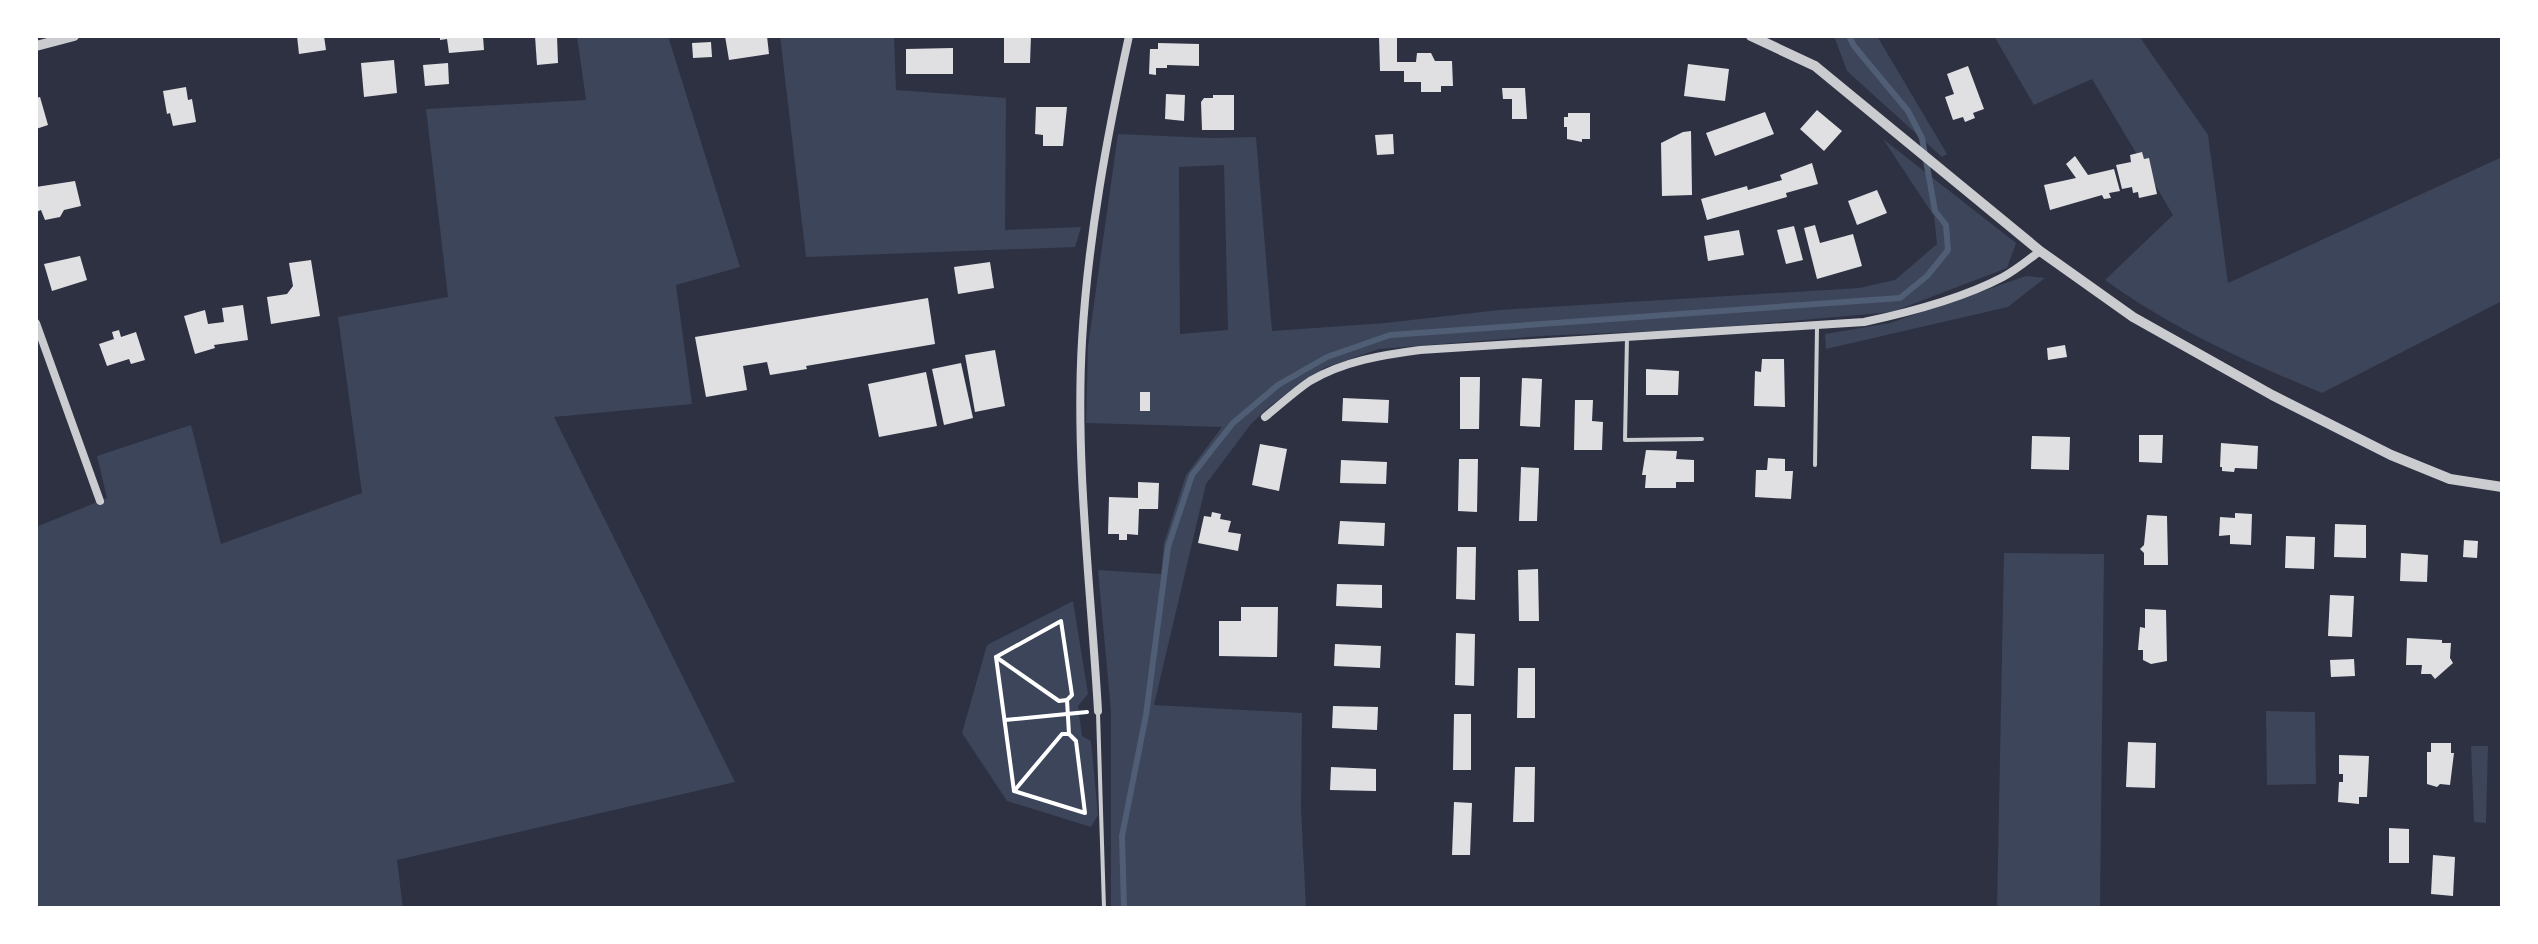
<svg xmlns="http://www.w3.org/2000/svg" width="2538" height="944" font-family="Figtree,sans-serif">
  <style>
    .green { fill: #3c4559; fill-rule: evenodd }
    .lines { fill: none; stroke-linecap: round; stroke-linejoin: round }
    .stream { stroke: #4f5d75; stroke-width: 6 }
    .building { fill: #e0e0e3 }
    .path { stroke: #fff; stroke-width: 4 }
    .service { stroke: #caccd0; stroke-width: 4 }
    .minor { stroke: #caccd0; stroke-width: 8 }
    .tertiary { stroke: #caccd0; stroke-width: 10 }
  </style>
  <rect width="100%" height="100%" fill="#2d3142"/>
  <!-- green -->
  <g class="green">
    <polygon points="577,36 668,36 740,267 676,285 692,404 554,417 735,782 397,860 403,908 36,908 36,527 107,498 97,456 191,425 221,544 362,493 338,317 448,297 426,109 586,100"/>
    <polygon points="780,36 894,36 896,90 1006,98 1005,230 1081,227 1075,247 806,257"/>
    <polygon points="1834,36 1877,36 1947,154 1942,157 1847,71"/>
    <path d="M1994 36H2139L2208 135 2228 283 2502 157V301L2322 393C2247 362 2171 328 2105 280L2173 215 2092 79 2034 105Z"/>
    <path d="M1118 134 1210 138 1256 137 1272 331 1385 323 1499 310 1859 288 1895 280 1937 244 1934 216 1883 139 2016 243 2007 268 1892 312 1702 329 1541 336 1379 349 1324 368 1269 407 1251 424 1206 484 1154 705 1302 713 1301 809 1306 908H1111V712L1098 570 1161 574 1164 543 1186 475 1222 427 1086 423 1088 346ZM1224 165 1228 330 1180 334 1179 167Z"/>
    <polygon points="2026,276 2045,278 2008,307 1826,349 1825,334 1890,323"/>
    <polygon points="2004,553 2104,554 2100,908 1997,908"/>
    <polygon points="1073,601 1088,694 1078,706 1082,736 1091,741 1098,815 1091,827 1007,801 962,733 987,645"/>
    <polygon points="2266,711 2315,712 2316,784 2267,785"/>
    <polygon points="2471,746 2488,746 2486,823 2474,822"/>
  </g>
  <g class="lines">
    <!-- stream -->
    <polyline class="stream" points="1124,908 1122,836 1146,715 1168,547 1192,475 1233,423 1278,385 1327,357 1390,335 1900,298 1927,276 1948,250 1946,225 1935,211 1922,138 1908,111 1854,46 1849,36"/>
  </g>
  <!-- building -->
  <g class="building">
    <polygon points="297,36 324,36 326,50 299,54"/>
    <polygon points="440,36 483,36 484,50 449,53 447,39 440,40"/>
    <polygon points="535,36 557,36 558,63 537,65"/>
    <polygon points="725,36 767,36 769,54 729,60"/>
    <polygon points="1004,36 1031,36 1030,63 1004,63"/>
    <polygon points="1379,36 1397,36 1397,62 1416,62 1417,53 1431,53 1435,61 1452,61 1453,86 1441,86 1441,92 1421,92 1421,82 1404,82 1404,71 1380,71"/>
    <polygon points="711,42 712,57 693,58 692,43"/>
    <polygon points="1158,43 1199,44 1199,66 1167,65 1167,68 1156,68 1156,75 1149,74 1150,49 1158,49"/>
    <polygon points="953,48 953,74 906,74 906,49"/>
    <polygon points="394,60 397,93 364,97 361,63"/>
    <polygon points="448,63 449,84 425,86 423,65"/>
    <polygon points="1688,64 1729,69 1725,101 1684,96"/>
    <polygon points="1968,66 1984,109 1973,113 1975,118 1965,122 1963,117 1953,120 1945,97 1954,94 1947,74"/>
    <polygon points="186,87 188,100 192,99 196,122 173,126 170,113 167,114 163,91"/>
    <polygon points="1502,88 1525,88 1527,119 1512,119 1512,99 1503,99"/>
    <polygon points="1166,94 1185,95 1184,121 1165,119"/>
    <polygon points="1213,95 1234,95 1234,130 1202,130 1201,102 1204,98 1213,98"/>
    <polygon points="40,97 48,125 36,129 36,98"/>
    <polygon points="1036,107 1067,107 1063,146 1043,146 1043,135 1035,134"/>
    <polygon points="1817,110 1842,131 1824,151 1800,129"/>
    <polygon points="1765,112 1774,134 1715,156 1706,133"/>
    <polygon points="1568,113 1590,113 1590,139 1582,139 1582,142 1567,139 1567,127 1564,127 1564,117 1568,117"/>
    <polygon points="1691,131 1692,195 1662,196 1661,143 1683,132"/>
    <polygon points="1393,134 1394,154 1377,155 1375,135"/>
    <polygon points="2142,152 2144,159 2149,158 2157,194 2139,198 2138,192 2133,193 2132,187 2122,189 2116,165 2131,162 2130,155"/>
    <polygon points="2075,156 2088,175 2114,169 2120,191 2109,193 2111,198 2104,199 2102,195 2050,210 2044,185 2076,178 2066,164"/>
    <polygon points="1812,163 1818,184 1786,193 1787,197 1707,220 1701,199 1747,186 1748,190 1782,180 1780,175"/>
    <polygon points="75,181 81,206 64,210 60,217 45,220 41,210 36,212 36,187"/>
    <polygon points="1877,190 1887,213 1857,225 1848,201"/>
    <polygon points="1815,225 1820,243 1853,234 1862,266 1817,279 1804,228"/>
    <polygon points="1794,226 1803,260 1786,264 1777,230"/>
    <polygon points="1739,230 1744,255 1708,261 1704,236"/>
    <polygon points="80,256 87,280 52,291 44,264"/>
    <polygon points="311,260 320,316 271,324 267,297 287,294 293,286 289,263"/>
    <polygon points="990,262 994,288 958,294 954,267"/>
    <polygon points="928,298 935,344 806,366 807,369 770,375 767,362 743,366 747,390 706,397 695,337"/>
    <polygon points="243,305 248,340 214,345 215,348 195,354 184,316 205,310 208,324 224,322 222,308"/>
    <polygon points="119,330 121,337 136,332 145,360 131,364 129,359 107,366 99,344 114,339 112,332"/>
    <polygon points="2065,345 2067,357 2048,360 2047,348"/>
    <polygon points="995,350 1005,406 975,412 965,355"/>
    <polygon points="1762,359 1784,359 1785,407 1754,406 1755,371 1761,372"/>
    <polygon points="961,363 973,418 944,425 932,369"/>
    <polygon points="1646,369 1679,371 1678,395 1646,395"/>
    <polygon points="926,372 937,426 879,437 868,384"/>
    <polygon points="1460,377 1480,377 1479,429 1460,429"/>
    <polygon points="1522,378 1542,379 1540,427 1520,426"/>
    <rect x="1140" y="392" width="10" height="19"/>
    <polygon points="1343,398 1389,400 1388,423 1342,421"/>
    <polygon points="1575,400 1593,400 1592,421 1603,422 1602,450 1574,450"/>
    <polygon points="2139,435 2163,435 2162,463 2139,462"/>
    <polygon points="2032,436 2070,437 2069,470 2031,469"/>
    <polygon points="2221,443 2258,446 2257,469 2235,468 2234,472 2222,471 2222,467 2220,467"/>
    <polygon points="1260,444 1287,449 1279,491 1252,485"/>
    <polygon points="1646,450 1677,451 1676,459 1694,460 1694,482 1676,482 1676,488 1645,488 1646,475 1642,475"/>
    <polygon points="1768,458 1785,459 1785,471 1793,471 1791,499 1755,497 1756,470 1767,470"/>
    <polygon points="1459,459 1478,459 1477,512 1458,511"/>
    <polygon points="1341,460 1387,462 1386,484 1340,483"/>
    <polygon points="1521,467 1539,468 1537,521 1519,521"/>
    <polygon points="1138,482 1159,483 1158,509 1139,509 1138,535 1127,534 1127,540 1119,540 1119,534 1108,534 1109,497 1138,498"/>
    <polygon points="1212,512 1221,514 1220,519 1231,521 1228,532 1241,534 1238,551 1198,543 1204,516 1211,517"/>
    <polygon points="2235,513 2252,514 2251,545 2230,544 2230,535 2219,536 2220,517 2235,518"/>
    <polygon points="2147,515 2167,516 2168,565 2144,565 2144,553 2140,549 2144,545"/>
    <polygon points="1340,521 1385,523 1384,546 1338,544"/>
    <polygon points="2335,524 2366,525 2366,558 2334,557"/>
    <polygon points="2286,536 2315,537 2314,569 2285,568"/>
    <polygon points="2464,540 2478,541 2477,558 2463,557"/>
    <polygon points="1457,547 1476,547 1475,600 1456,599"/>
    <polygon points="2401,553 2428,555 2427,582 2400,581"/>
    <polygon points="1538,569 1539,621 1519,621 1518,570"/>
    <polygon points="1337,584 1382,585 1382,608 1336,606"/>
    <polygon points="2330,595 2354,596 2352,637 2328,636"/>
    <polygon points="1241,607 1278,607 1277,657 1219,656 1219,621 1241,621"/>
    <polygon points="2145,609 2166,610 2167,661 2151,664 2143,660 2143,650 2138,650 2140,627 2145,628"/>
    <polygon points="1456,633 1475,634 1474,686 1455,685"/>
    <polygon points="2407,638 2442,640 2442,643 2451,643 2450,658 2453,663 2435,679 2431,674 2421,674 2422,665 2406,665"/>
    <polygon points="1335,644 1381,646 1380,668 1334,666"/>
    <polygon points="2354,659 2355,676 2331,677 2330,660"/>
    <polygon points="1518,668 1535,668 1535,718 1517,718"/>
    <polygon points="1333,706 1378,707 1377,730 1332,728"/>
    <polygon points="1454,714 1471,714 1471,770 1453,770"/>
    <polygon points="2128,742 2156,743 2155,788 2126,787"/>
    <polygon points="2431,743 2451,743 2451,753 2454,753 2450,785 2440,784 2437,787 2427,784 2427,752 2431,752"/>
    <polygon points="2339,755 2369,756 2367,797 2359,797 2359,804 2338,802 2339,782 2343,782 2343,774 2339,774"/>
    <polygon points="1331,767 1376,769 1376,791 1330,790"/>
    <polygon points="1515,767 1535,767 1534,822 1513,822"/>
    <polygon points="1454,802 1472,803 1470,855 1452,855"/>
    <polygon points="2389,828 2409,829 2409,863 2389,863"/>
    <polygon points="2433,855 2455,857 2453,896 2431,894"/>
  </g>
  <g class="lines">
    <!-- path -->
    <g class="path">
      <polygon points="1061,621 1072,695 1067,700 1069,734 1076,741 1085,813 1014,791 996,657"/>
      <polyline points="996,657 1059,701 1067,700"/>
      <polyline points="1005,720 1087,712"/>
      <polyline points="1014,791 1062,734 1069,734"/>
    </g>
    <!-- service -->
    <g class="service">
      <polyline points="1627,337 1625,440 1702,439"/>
      <polyline points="1815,465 1817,327"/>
      <polyline points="1098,713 1104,908"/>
    </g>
    <!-- minor -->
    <g class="minor">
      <polyline points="36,323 100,501"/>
      <path d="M1265 417C1280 405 1295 391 1310 381 1344 361 1382 355 1420 350L1864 322C1911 312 1961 299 2003 277 2016 270 2028 260 2040 251"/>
      <path d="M1098 711C1091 588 1075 464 1082 341 1088 238 1107 136 1129 36"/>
    </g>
    <!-- tertiary -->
    <g class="tertiary">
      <polyline points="1751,36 1815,66 2040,251 2133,317 2272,395 2391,455 2450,479 2502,487"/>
      <polyline points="36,46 74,36"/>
    </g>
  </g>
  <!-- border -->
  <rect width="2538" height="944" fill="none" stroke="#ffffff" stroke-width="76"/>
</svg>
